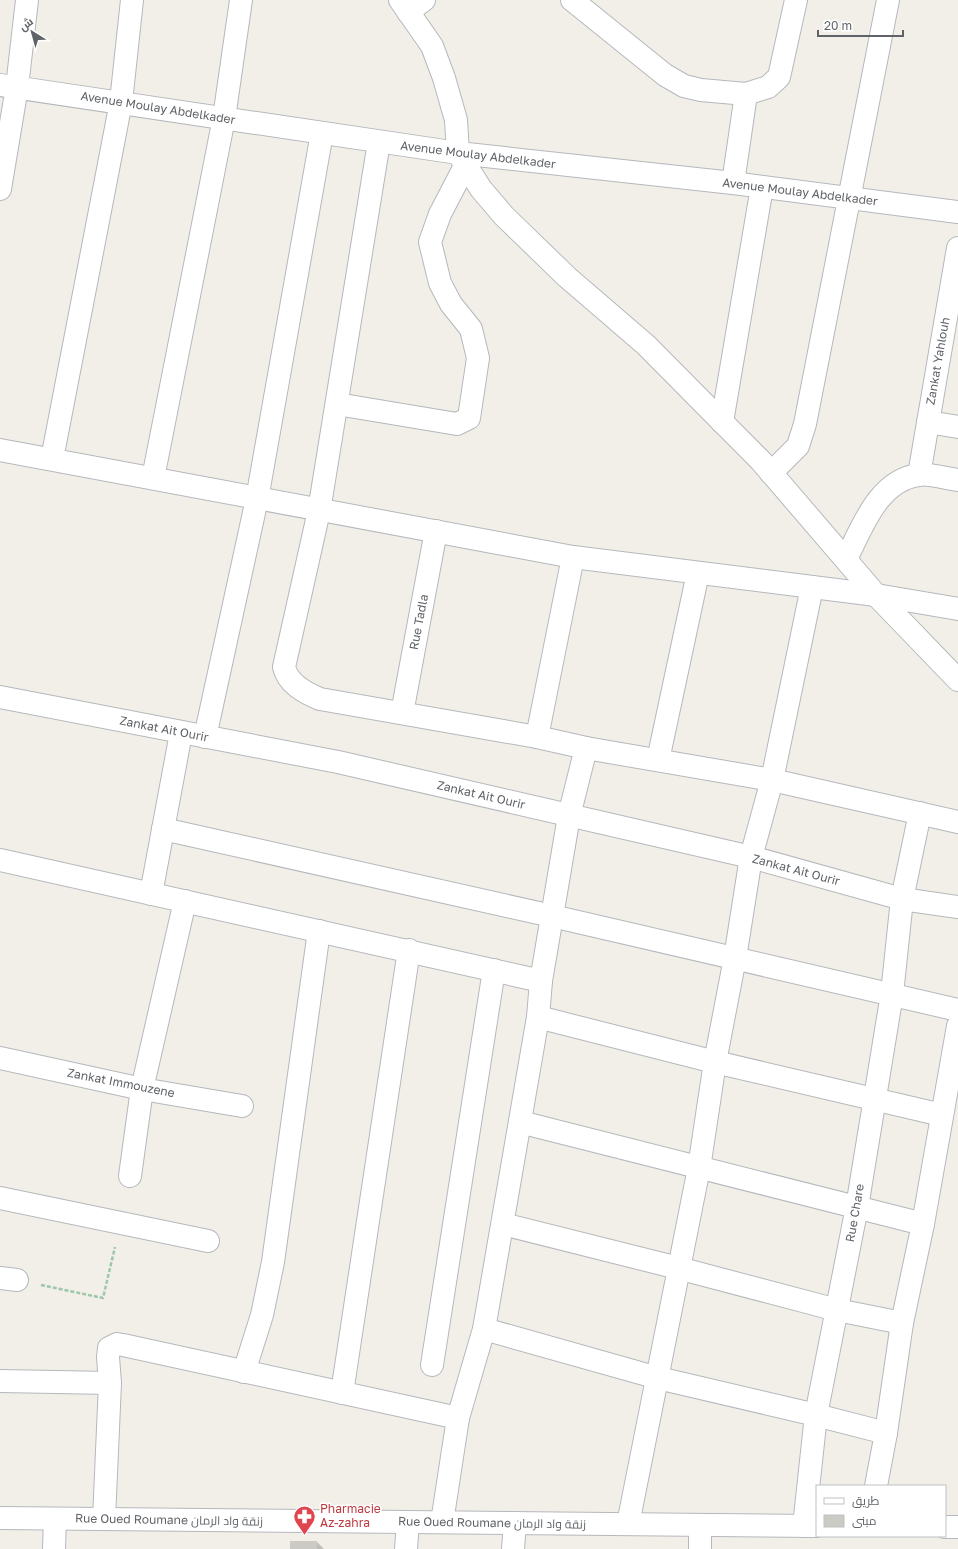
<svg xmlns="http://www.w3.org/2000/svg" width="958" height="1549" font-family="'Golos Text',Cairo,sans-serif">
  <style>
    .shadow { fill: #0003 }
    .building { fill: #cccac5 }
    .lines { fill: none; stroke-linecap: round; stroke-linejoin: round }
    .minor-casing { stroke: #b5b8bc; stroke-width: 24 }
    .path { stroke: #9cc7a9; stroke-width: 2.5; stroke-dasharray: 4 2; stroke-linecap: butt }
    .minor { stroke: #fff; stroke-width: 22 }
    .labels { text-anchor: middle; stroke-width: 3; stroke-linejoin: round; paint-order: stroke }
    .street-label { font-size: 12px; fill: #5f6368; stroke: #fff }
    .health-label { font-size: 12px; fill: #be3a42; stroke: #fff; text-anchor: start }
  </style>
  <rect width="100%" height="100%" fill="#f1efe8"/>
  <!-- shadow -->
  <polygon class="shadow" points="291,1542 317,1542 324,1549 291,1549"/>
  <!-- building -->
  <rect class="building" x="290" y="1541" width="27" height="8"/>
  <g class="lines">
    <defs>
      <g id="minor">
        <polyline points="400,0 432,46 444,78 456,120 458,153 481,189 504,216 567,277 646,345 761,461 876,595 958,680"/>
        <polyline points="572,0 665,75 684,86 701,90 746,94 768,87 779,77 796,0"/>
        <polyline points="408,12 424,0"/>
        <polyline points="0,85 458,153 733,183 958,212"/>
        <path d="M379 142 319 511 284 667C288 684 305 693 320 699L537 737 586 748 772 780 958 822"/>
        <polyline points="733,183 746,94"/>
        <polyline points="0,189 17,87 27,0"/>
        <polyline points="337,404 457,424 469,418 478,358 471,329 451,304 440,283 430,242 440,214 465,166"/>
        <polyline points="722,422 762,187"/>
        <polyline points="928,422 958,427"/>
        <polyline points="0,450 573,557 876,595 958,609"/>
        <polyline points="52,459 121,102 132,0"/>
        <polyline points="771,473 798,446 805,424 888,0"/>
        <polyline points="919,475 958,248"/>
        <polyline points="153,478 224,118 241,0"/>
        <path d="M846 559C862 528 878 480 919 475 929 473 947 479 958 480"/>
        <polyline points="0,697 338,762 751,857 902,899 958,907"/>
        <polyline points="402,713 436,531"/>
        <polyline points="205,737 257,499 322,133"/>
        <polyline points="537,737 573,557"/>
        <polyline points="658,760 698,573"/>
        <polyline points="163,829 552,916 958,1010"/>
        <polyline points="0,860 541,981"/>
        <polyline points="151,894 181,733"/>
        <polyline points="538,1017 715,1062 942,1115"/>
        <polyline points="0,1058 142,1089 242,1106"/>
        <polyline points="520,1122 923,1224"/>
        <polyline points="130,1176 142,1089 185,901"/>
        <polyline points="0,1198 208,1241"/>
        <polyline points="503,1224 678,1268 837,1310 902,1323"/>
        <polyline points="0,1278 17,1280"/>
        <polyline points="484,1329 658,1378 816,1415 886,1433"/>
        <polyline points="432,1365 494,970"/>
        <polyline points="244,1372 262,1315 273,1262 319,931"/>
        <polyline points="0,1381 110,1383"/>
        <polyline points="342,1393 409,950"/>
        <polyline points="876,1486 886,1433 902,1323 923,1224 958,1026"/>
        <polyline points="0,1518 817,1526"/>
        <polyline points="104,1519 110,1383 108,1357 109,1348 117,1344 123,1345 458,1418"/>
        <polyline points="442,1522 458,1418 484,1329 538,1017 541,981 569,816 586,748"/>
        <polyline points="628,1524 699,1168 715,1062 735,958 751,857 772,780 812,587"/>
        <polyline points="700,1525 700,1549"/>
        <polyline points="804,1526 816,1415 857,1207 892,994 902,899 920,813"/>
        <polyline points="945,1527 958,1527"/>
        <polyline points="54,1549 55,1519"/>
        <polyline points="406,1549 408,1522"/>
        <polyline points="513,1549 515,1523"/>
      </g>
    </defs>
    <!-- minor casing -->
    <use href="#minor" class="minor-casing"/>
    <!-- path -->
    <polyline class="path" points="41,1285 103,1298 115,1247"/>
    <!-- minor -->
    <use href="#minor" class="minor"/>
  </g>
  <!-- icons -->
  <defs>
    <symbol id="pharmacy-pin" viewBox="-11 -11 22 30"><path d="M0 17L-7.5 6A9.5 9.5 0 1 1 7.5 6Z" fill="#e0444e" stroke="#fff"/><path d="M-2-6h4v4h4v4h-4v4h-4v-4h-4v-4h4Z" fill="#fff"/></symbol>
  </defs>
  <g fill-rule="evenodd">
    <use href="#pharmacy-pin" x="292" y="1504" width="25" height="34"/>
  </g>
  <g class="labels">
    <!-- street labels -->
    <g class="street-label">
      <text transform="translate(158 108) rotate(9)" y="4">Avenue Moulay Abdelkader</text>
      <text transform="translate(478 155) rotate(7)" y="4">Avenue Moulay Abdelkader</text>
      <text transform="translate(800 192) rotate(7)" y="4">Avenue Moulay Abdelkader</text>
      <text transform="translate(938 361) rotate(-80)" y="4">Zankat Yahlouh</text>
      <text transform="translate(419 622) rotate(-79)" y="4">Rue Tadla</text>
      <text transform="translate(164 729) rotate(11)" y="4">Zankat Ait Ourir</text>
      <text transform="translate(481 795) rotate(13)" y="4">Zankat Ait Ourir</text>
      <text transform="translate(796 870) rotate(15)" y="4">Zankat Ait Ourir</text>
      <text transform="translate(121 1083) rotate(11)" y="4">Zankat Immouzene</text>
      <text transform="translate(855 1213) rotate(-80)" y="4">Rue Chare</text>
      <text transform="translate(169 1520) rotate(1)" y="4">Rue Oued Roumane زنقة واد الرمان</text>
      <text transform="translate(492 1523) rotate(1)" y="4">Rue Oued Roumane زنقة واد الرمان</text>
    </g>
    <!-- health labels -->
    <g class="health-label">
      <text x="320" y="1513">Pharmacie<tspan x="320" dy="14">Az-zahra</tspan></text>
    </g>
  </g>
  <!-- legend -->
  <rect x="816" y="1485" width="130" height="52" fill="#ffffff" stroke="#bfc1c3"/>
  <rect x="824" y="1498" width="20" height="6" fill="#ffffff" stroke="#bfc1c3"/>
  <text x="852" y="1505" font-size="12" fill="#5f6368">طريق</text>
  <rect x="824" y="1515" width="20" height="12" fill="#cccac5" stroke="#bfc1c3"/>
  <text x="852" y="1525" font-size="12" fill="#5f6368">مبنى</text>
  <!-- north arrow -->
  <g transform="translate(32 32) rotate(323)" stroke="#ffffff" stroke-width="3" paint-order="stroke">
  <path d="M0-3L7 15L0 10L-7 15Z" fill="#5f6368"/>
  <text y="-6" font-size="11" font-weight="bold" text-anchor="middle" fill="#5f6368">ش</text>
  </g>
  <!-- scale -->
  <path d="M818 30v6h85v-6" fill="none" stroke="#5f6368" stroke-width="2"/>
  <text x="824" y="30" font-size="12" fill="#5f6368" stroke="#ffffff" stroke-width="3" paint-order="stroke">20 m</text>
</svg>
